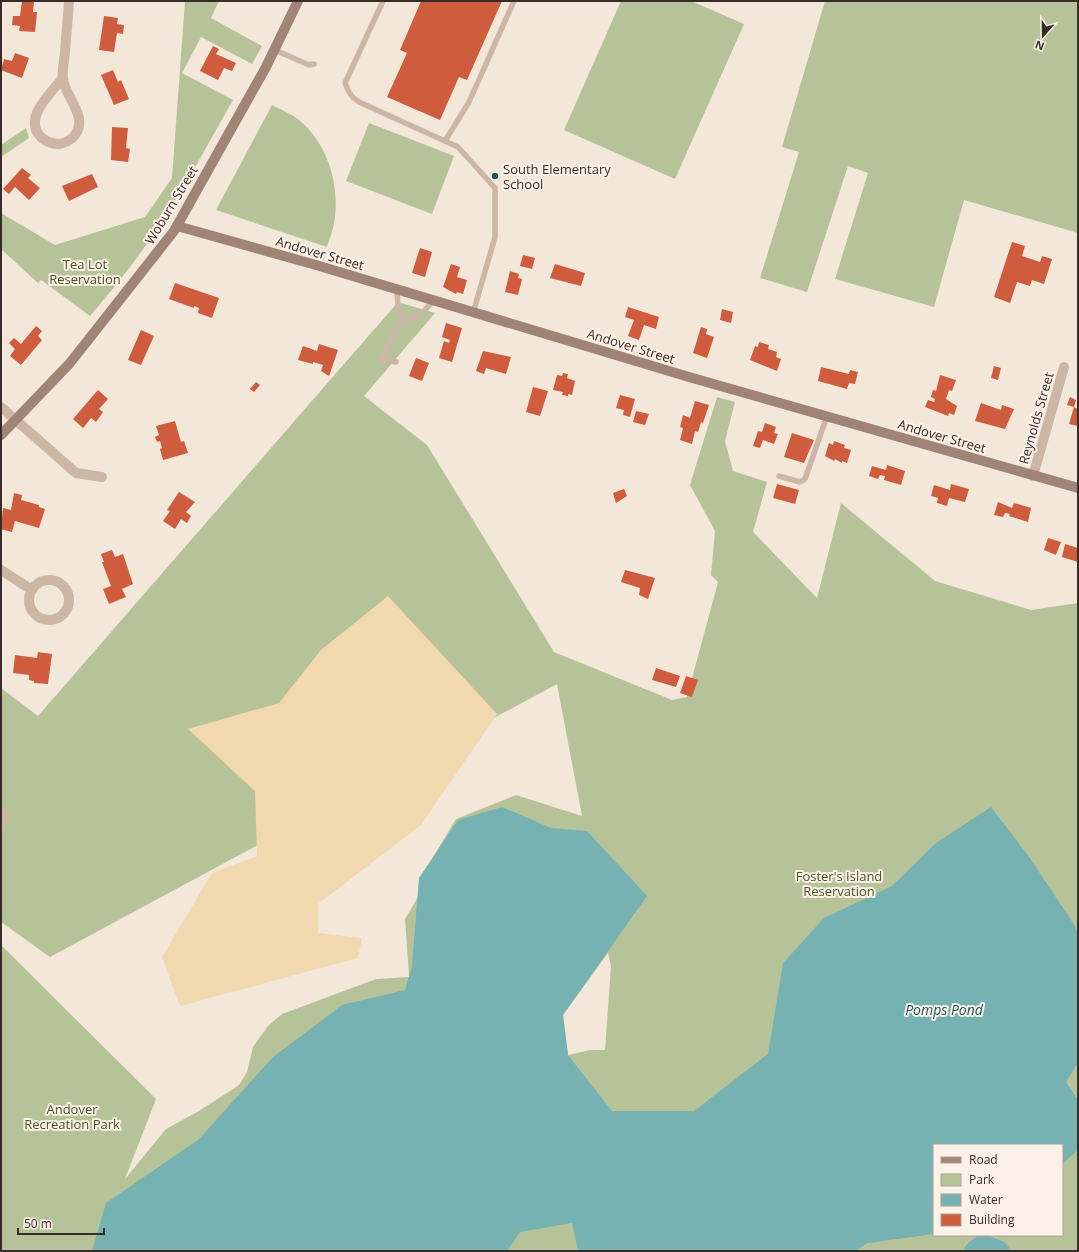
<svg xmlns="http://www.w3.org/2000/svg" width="1079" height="1252" font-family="'Open Sans',sans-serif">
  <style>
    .green { fill: #b6c399; fill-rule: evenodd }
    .sand { fill: #f1d8ae }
    .water { fill: #77b2b2 }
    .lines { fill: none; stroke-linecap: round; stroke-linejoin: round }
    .river { stroke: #77b2b2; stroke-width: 21 }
    .building { fill: #ce5c3d }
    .lane { stroke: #ccb6a5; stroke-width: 5.5 }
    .street { stroke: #ccb6a5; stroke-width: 10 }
    .secondary { stroke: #a08476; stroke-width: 10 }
    .poi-dot { fill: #19595c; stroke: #fbf1e7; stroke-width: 1.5 }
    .labels { text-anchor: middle; stroke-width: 4; stroke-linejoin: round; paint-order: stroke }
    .poi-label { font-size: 13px; fill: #372c27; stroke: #fbf1e7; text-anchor: start }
    .street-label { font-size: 13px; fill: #372c27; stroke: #fbf1e7 }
    .park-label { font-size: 13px; fill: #485729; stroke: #fbf1e7 }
    .water-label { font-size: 14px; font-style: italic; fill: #19595c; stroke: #fbf1e7 }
  </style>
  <rect width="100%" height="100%" fill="#f3e7da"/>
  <!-- green -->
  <g class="green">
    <path d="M185 1H219L211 18 262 46 252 64 201 37 182 73 233 100C208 144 184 189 155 232 136 261 113 289 90 316L41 280 38 283 1 249V213L55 245 145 217 172 178Z"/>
    <polygon points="621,1 691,1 744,24 675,179 564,130"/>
    <polygon points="825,1 1078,1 1078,233 964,200 934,307 835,279 868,173 848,166 807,292 760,278 799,152 782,147"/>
    <path d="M272 105C281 110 292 114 299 120 327 143 339 182 335 217 334 227 330 238 327 247L216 210Z"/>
    <polygon points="369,123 454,156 432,214 346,181"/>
    <polygon points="26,128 29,138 1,157 1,145"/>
    <path d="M398 302 435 313 364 396 427 445 554 652 672 700 687 697 718 582 711 575 715 531 690 485 717 397 735 402 725 441 733 471 767 482 753 532 817 598 841 503 935 581 1031 610 1078 603V1251H1V945L156 1099 125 1179 166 1129 199 1111 239 1085 247 1072 253 1047 268 1026 282 1014 376 979 409 977 405 919 418 897 433 857 456 819 516 795 582 816 557 684 50 957 1 922V688L38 716ZM608 953 611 966 605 1050H590L568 1055 563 1015ZM934 1145H1062V1235H934Z"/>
  </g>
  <!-- sand -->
  <polygon class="sand" points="388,596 497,714 421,825 318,904 318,933 362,938 358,958 180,1006 162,957 212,873 257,856 255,791 188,729 279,703 321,650"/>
  <!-- water -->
  <polygon class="water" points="502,807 551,828 587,831 647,896 563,1015 568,1055 612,1111 694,1111 768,1054 783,963 824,918 892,886 936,843 991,807 1027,854 1075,926 1078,935 1078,1063 1066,1082 1078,1100 1078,1150 1062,1164 1062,1145 934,1145 934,1234 868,1243 855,1251 578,1251 572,1223 520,1232 507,1251 92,1251 106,1203 198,1140 273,1057 342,1005 405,990 412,966 419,878 458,820"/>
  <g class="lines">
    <!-- river -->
    <polyline class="river" points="975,1251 983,1245 999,1251"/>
  </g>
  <!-- building -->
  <g class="building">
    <polygon points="22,1 34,1 33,12 37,12 35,32 19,31 20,26 12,25 13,16 20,16"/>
    <polygon points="421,1 502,1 467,80 459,77 440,120 387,97 407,53 400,50"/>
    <polygon points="104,16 118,18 117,24 124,25 123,34 117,33 114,52 99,50"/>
    <polygon points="213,46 219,49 216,54 236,63 232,71 224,68 218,80 200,71"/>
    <polygon points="15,53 29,58 22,78 1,70 4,59 12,61"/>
    <polygon points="113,70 118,82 121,80 129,99 114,105 101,75"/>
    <polygon points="112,127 128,128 126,148 130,149 128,162 111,160"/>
    <polygon points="22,168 31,175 28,178 40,188 29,200 15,187 9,194 3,189"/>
    <polygon points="92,174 98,187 69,201 62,186"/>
    <polygon points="1012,242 1025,246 1022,256 1040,262 1042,256 1052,259 1044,284 1032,280 1030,286 1017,282 1010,303 994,297"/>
    <polygon points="420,248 432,252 425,277 412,273"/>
    <polygon points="523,255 535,258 532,269 520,266"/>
    <polygon points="451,264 460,267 457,277 467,280 463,294 457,292 456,294 443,287"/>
    <polygon points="555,264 585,273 581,286 550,278"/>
    <polygon points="510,271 519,274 518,278 522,279 518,295 505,292"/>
    <polygon points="175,283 219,298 212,318 198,313 199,308 194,306 194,308 169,299"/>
    <polygon points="628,307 659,317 656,329 644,325 639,340 628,336 634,320 625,317"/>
    <polygon points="722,309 733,312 731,323 720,320"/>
    <polygon points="446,323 462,328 452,362 439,358 444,341 449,343 450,340 442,337"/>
    <polygon points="36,326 42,331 38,336 42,340 21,365 10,356 15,349 9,343 14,338 21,344"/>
    <polygon points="701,327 707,329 706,334 714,337 707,358 693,353"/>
    <polygon points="141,330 154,336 141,365 128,360"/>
    <polygon points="759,342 769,345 768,349 777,352 776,357 781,359 777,371 750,360 755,346 758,347"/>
    <polygon points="319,344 338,350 329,376 321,371 323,365 313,362 313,364 298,360 303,346 317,351"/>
    <polygon points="483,351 511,357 506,374 486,368 484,374 476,371"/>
    <polygon points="416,358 429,363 422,381 409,376"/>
    <polygon points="994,366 1001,368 998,380 991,378"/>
    <polygon points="821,367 849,374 850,370 858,372 855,384 849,383 847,389 818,381"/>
    <polygon points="563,373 568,374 567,378 575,381 572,395 568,394 568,396 562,395 563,392 553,390 557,375 562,376"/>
    <polygon points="940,375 956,380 952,391 949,390 946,399 957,406 954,415 949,413 948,416 925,407 928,400 934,402 935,399 931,397 933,390 936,391"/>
    <polygon points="256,382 260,385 254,392 250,389"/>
    <polygon points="533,387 548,391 540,416 526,412"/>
    <polygon points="98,390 108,399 99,409 103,412 96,422 91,418 83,428 73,419"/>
    <polygon points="620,395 635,399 630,417 623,415 624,410 616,408"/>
    <polygon points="1070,397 1076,400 1074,407 1067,405"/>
    <polygon points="695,401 709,405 703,423 701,422 698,432 695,431 692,444 680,440 683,428 680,427 683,415 690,418"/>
    <polygon points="981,403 1001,410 1002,405 1014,409 1005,429 975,421"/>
    <polygon points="1074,407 1078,409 1078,426 1069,424"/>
    <polygon points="636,411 649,414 645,425 633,422"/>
    <polygon points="175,421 181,442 184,441 188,453 163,460 160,449 162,448 160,441 157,442 155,437 159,435 156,426"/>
    <polygon points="765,423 776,427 774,433 778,434 774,444 763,440 760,448 753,446 758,431 762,432"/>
    <polygon points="792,433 814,440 804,463 784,457"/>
    <polygon points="834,441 845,445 844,448 851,450 847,463 842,461 842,463 835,459 834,461 825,456 829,443 833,445"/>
    <polygon points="887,465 905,471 901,485 884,480 885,476 880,475 878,479 869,476 872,466 886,470"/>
    <polygon points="777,484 799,490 795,504 773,498"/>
    <polygon points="951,484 969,489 965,502 949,498 947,506 937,503 938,498 931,496 934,485 950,490"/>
    <polygon points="624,489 627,496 616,503 613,493"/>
    <polygon points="179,492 195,502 186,512 191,516 187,523 181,519 175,529 163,521 170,511 167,510"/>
    <polygon points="14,493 22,495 21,500 39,505 39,507 45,509 39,528 15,521 12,532 1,529 3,508 11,510"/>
    <polygon points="998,502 1012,508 1014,503 1031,508 1028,522 1009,516 1010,514 1005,513 1003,517 994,515"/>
    <polygon points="1048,538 1061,542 1056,555 1044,550"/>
    <polygon points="1065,544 1078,548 1078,562 1062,557"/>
    <polygon points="112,550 115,557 123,554 133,584 122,589 126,597 109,604 103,589 111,586 102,562 104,562 101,554"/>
    <polygon points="625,570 655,578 648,599 639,595 640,588 621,582"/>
    <polygon points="38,652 52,654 48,684 34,683 34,681 29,680 29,675 13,673 15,655 37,658"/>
    <polygon points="656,668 680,676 676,687 652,680"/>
    <polygon points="686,676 698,680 692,697 680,693"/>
  </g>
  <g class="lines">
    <!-- lane -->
    <g class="lane">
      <path d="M383 1 345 83C348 92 351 97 359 102L458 147 495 188V237L473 313"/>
      <polyline points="275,50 309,65 314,64"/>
      <polyline points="445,141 469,102 514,1"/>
      <path d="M397 290 398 309 403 320C418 318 424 312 433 301"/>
      <polyline points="396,362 381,360 387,346 403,320"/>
      <polyline points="779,476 800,482 805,479 827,416"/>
      <polyline points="1,810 7,815 1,830"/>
    </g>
    <!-- street -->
    <g class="street">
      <path d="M63 78C51 93 21 119 42 138 47 142 53 144 59 144 65 143 71 140 75 135 89 116 64 96 63 78 62 70 64 61 65 53 66 36 68 18 69 1"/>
      <polyline points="1,407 76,473 102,477"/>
      <polyline points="1033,476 1064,367"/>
      <polyline points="1,570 32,590"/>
      <circle cx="49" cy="600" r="20"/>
    </g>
    <!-- secondary -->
    <g class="secondary">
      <polyline points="177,226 316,265 689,377 1078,488"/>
      <polyline points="1,435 70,363 174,231 266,67 298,1"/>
    </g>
  </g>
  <!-- markers -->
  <circle class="poi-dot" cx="495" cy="176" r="4"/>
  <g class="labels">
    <!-- poi labels -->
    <g class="poi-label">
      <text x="503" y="174">South Elementary<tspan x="503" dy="15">School</tspan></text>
    </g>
    <!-- street labels -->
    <g class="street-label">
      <text transform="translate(171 205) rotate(-59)" y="5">Woburn Street</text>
      <text transform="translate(320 253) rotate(16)" y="5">Andover Street</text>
      <text transform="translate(631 346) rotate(17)" y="5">Andover Street</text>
      <text transform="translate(1036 418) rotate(-74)" y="5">Reynolds Street</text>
      <text transform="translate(942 436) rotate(16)" y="5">Andover Street</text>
    </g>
    <!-- park labels -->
    <g class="park-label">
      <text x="85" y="269">Tea Lot<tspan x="85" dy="15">Reservation</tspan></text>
      <text x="839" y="881">Foster's Island<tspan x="839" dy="15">Reservation</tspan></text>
      <text x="72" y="1114">Andover<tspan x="72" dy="15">Recreation Park</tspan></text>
    </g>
    <!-- water labels -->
    <g class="water-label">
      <text x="944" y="1015">Pomps Pond</text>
    </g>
  </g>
  <!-- border -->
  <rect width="1079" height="1252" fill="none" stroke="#372c27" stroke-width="4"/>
  <!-- legend -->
  <rect x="933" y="1144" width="130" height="92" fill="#fbf1e7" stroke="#ada29a"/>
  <rect x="941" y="1157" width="20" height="6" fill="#a08476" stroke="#ada29a"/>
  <text x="969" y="1164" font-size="12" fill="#372c27">Road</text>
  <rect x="941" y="1174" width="20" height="12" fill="#b6c399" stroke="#ada29a"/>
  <text x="969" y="1184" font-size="12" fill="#372c27">Park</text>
  <rect x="941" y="1194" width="20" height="12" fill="#77b2b2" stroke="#ada29a"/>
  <text x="969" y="1204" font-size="12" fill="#372c27">Water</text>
  <rect x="941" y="1214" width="20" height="12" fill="#ce5c3d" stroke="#ada29a"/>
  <text x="969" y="1224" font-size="12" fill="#372c27">Building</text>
  <!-- north arrow -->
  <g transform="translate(1043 36) rotate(200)" stroke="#fbf1e7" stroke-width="3" paint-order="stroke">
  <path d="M0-3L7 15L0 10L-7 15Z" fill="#372c27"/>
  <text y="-6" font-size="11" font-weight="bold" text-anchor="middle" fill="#372c27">N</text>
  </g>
  <!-- scale -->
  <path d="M18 1228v6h86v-6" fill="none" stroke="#372c27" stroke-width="2"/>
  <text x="24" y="1228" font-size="12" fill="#372c27" stroke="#fbf1e7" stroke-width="3" paint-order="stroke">50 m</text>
</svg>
